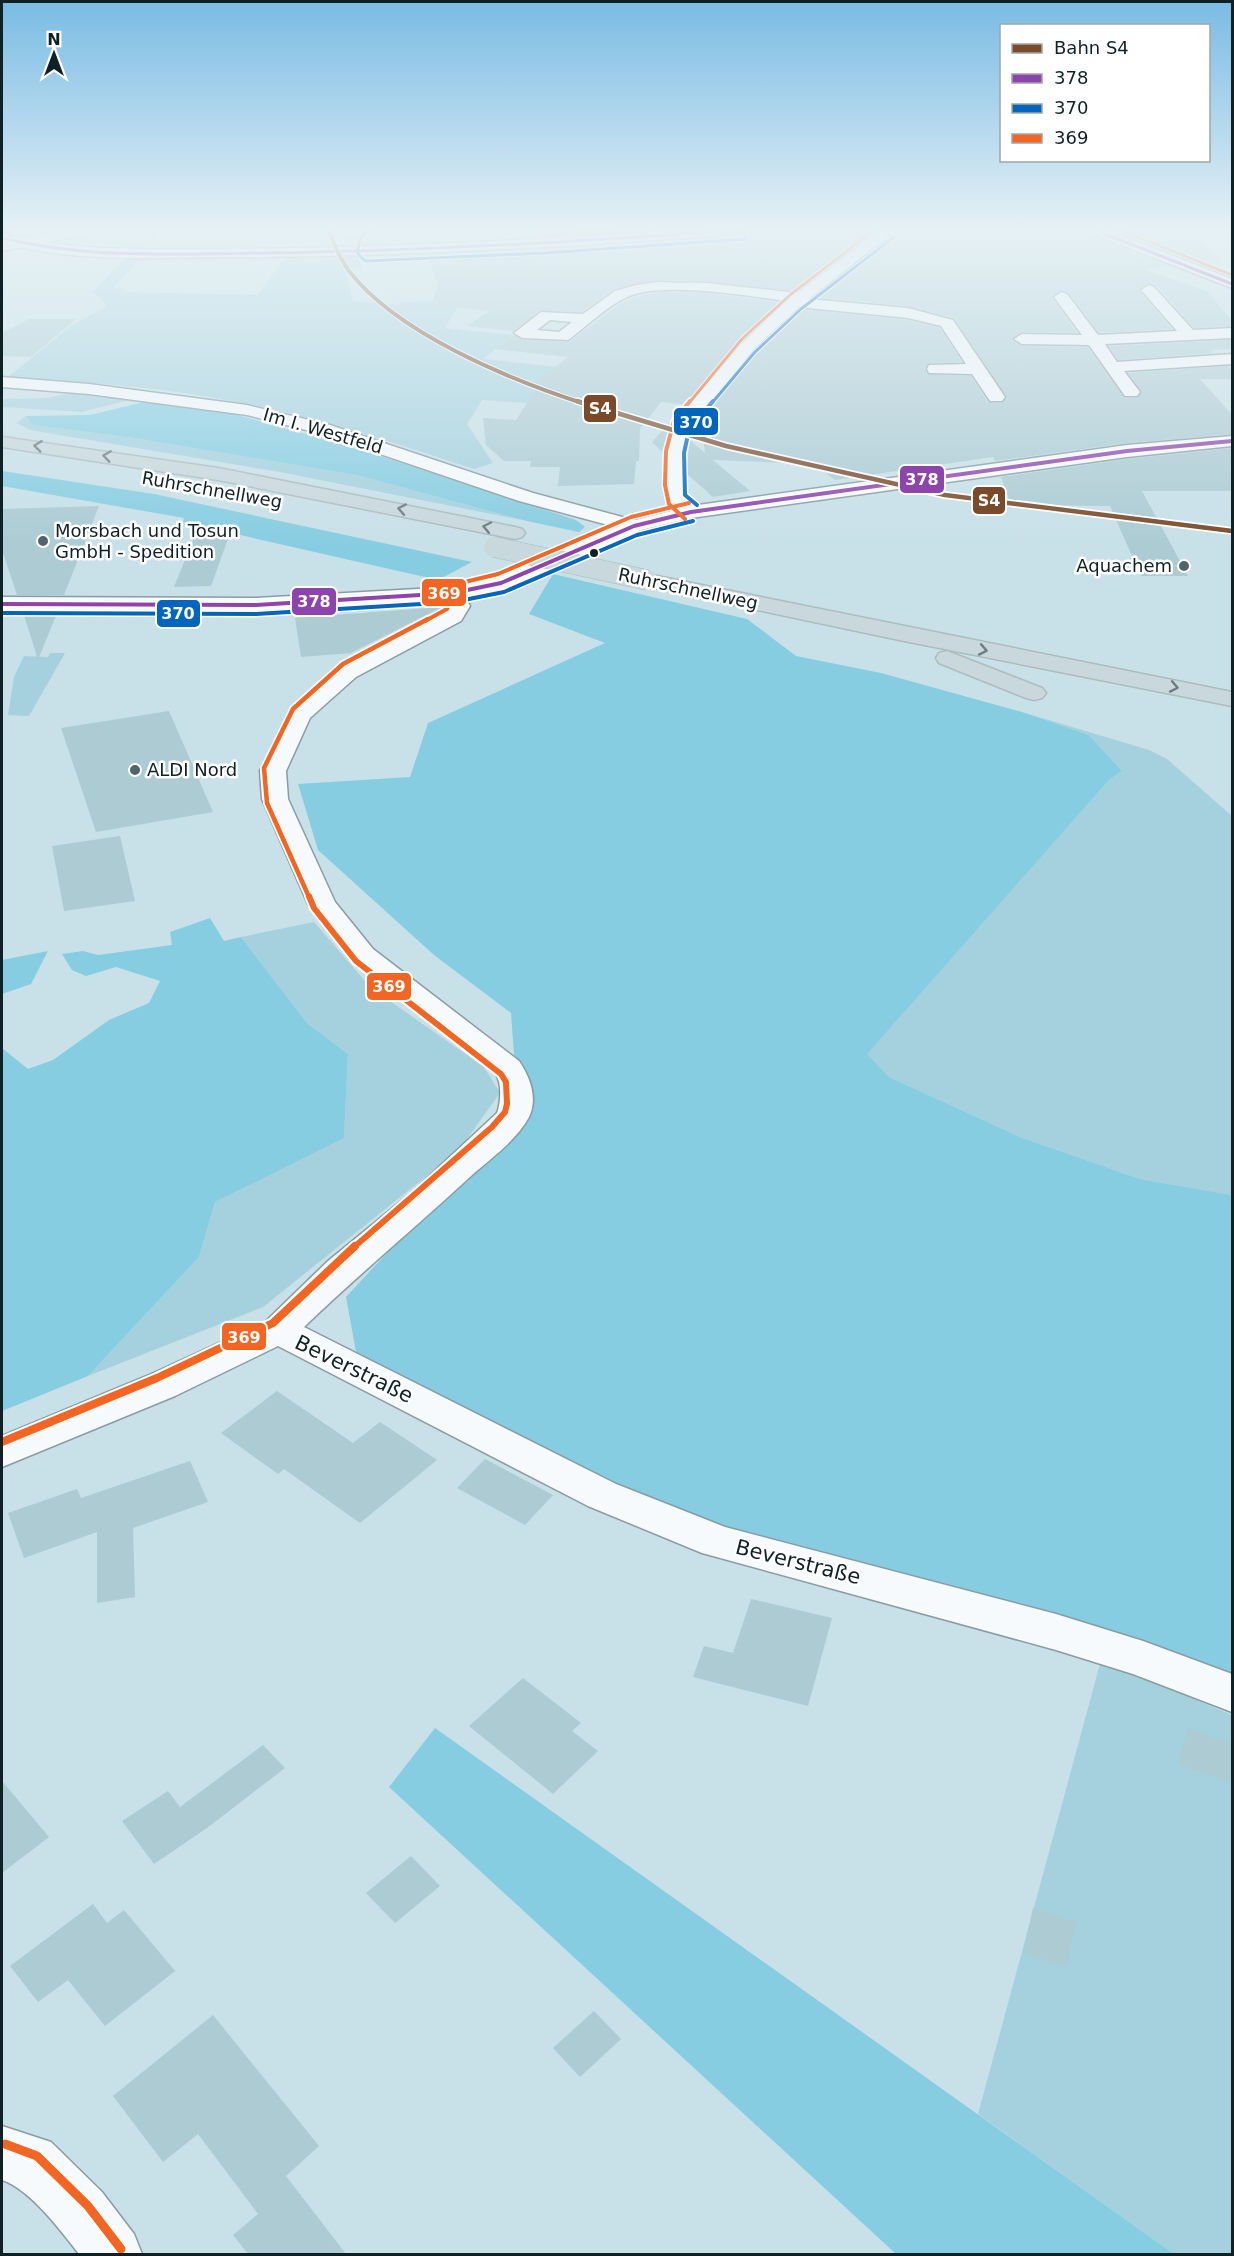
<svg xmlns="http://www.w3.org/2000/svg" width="1234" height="2256" font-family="'DejaVu Sans',sans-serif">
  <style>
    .green { fill: #a5d1de }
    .forest { fill: #87cde1 }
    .building { fill: #accbd3 }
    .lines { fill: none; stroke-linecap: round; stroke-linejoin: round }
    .pedestrian-casing { stroke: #899ca2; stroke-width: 2 }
    .minor-casing { stroke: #899ca2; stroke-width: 3 }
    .tertiary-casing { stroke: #899ca2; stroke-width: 3 }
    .secondary-casing { stroke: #899ca2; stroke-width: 3 }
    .motorway-casing { stroke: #aebbbf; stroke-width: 3 }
    .pedestrian { fill: #f7fafc; fill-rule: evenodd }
    .minor { fill: #f7fafc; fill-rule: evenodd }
    .tertiary { fill: #f7fafc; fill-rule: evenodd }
    .secondary { fill: #f7fafc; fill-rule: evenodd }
    .motorway { fill: #c9d8dd; fill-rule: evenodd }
    .motorway-bridge-casing { stroke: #aebbbf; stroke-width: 21; stroke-linecap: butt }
    .motorway-bridge { stroke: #c9d8dd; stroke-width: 20 }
    .bus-1-far1-casing { stroke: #fff; stroke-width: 5 }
    .bus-1-casing { stroke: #fff; stroke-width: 7 }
    .bus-2-far1-casing { stroke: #fff; stroke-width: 5 }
    .bus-2-casing { stroke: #fff; stroke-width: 7 }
    .bus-3-far5-casing { stroke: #fff; stroke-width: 5 }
    .bus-3-far4-casing { stroke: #fff; stroke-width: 7 }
    .bus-3-far3-casing { stroke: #fff; stroke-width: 8 }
    .bus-3-far2-casing { stroke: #fff; stroke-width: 10 }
    .bus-3-far1-casing { stroke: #fff; stroke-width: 12 }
    .bus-3-casing { stroke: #fff; stroke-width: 14 }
    .bus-1-far1 { stroke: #8e44ad; stroke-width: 3 }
    .bus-1 { stroke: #8e44ad; stroke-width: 4 }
    .bus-2-far1 { stroke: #0065bd; stroke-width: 3 }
    .bus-2 { stroke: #0065bd; stroke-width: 4 }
    .bus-3-far5 { stroke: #f26522; stroke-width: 3 }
    .bus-3-far4 { stroke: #f26522; stroke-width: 4 }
    .bus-3-far3 { stroke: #f26522; stroke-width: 4.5 }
    .bus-3-far2 { stroke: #f26522; stroke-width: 6 }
    .bus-3-far1 { stroke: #f26522; stroke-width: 8 }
    .bus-3 { stroke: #f26522; stroke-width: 9 }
    .rail-1-far1-casing { stroke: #fff; stroke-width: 6 }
    .rail-1-casing { stroke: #fff; stroke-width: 8 }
    .rail-1-far1 { stroke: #7a4b2a; stroke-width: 4 }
    .rail-1 { stroke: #7a4b2a; stroke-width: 4.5 }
    .oneway { stroke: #6c7c82 }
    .poi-dot { fill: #50646a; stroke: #fff; stroke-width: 2 }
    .bus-dot { fill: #102126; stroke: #fff; stroke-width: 2 }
    .labels { text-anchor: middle; stroke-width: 5; stroke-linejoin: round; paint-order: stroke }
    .far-street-label { font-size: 18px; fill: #102126; stroke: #fff }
    .far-poi-label { font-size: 18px; fill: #102126; stroke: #fff; text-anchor: start }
    .street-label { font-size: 21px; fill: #102126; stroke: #fff }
    .line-badge { stroke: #fff; stroke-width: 2 }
    .badge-label { font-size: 16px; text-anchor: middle; font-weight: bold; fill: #fff }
  </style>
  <rect width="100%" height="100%" fill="#c8e0e8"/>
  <!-- green -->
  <g class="green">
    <path d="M128 256 269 257 266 260 155 258 151 261H139L113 288 125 289 122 292 257 295 286 257H358L362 268 345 269 353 301 400 305 401 302 453 301 458 306 445 328 513 335 483 359 568 368 540 404 482 400 467 424 493 463 474 469C404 446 334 423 263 407 180 389 93 382 8 377L71 326 107 306 93 291Z"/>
    <polygon points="72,393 126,398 126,401 81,412 2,407 2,399 46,398"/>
    <polygon points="26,416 33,425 127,437 356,475 527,521 280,472 30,430 17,423"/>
    <polygon points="50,653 65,653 29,716 8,715 14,677 24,656 48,657"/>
    <polygon points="1022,712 1149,750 1167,759 1232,816 1232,1195 1140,1179 1020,1137 889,1077 866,1054 1109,780 1122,771 1089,735"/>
    <polygon points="314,922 370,987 484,1067 500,1093 459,1150 263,1307 88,1376 199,1257 215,1202 344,1137 348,1054 307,1023 241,937"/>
    <polygon points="1101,1660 1232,1715 1232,2254 1174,2254 978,2114"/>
  </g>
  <!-- forest -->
  <g class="forest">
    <path d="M144 402C191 401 243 416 288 429 378 454 466 484 555 513L576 520 585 527 579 532 527 521 356 475 127 437 33 425 26 416 90 415Z"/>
    <polygon points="2,471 154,494 472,562 438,580 183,522 184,518 2,486"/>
    <polygon points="553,574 747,619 796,656 881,673 1022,712 1089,735 1122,771 1109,780 867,1054 889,1077 1020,1137 1140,1179 1232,1195 1232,1691 979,1603 723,1539 358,1363 346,1297 490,1142 516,1082 511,1013 434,955 318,850 298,784 410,777 428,723 605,643 529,614"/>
    <polygon points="210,918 224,941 241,937 307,1023 348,1054 344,1138 215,1202 199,1257 88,1376 2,1411 2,1048 28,1069 53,1060 109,1020 149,1003 160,981 116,967 86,976 72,970 62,954 83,951 98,955 172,945 170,932"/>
    <polygon points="48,951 31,984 2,994 2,960"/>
    <polygon points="435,1728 1174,2254 896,2254 389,1787"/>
  </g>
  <!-- building -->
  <g class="building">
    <polygon points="96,230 156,230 158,243 141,247 59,242 87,236"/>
    <polygon points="564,230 633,230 634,231 569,235"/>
    <polygon points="798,230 876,230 796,291 707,281 657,280 614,289 582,312 540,310 513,331 467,326 489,311 432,304 438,283 427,256 516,253 744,236 750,233"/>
    <polygon points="898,230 1086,230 1089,235 1168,266 1145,269 1208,292 1233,322 1233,326 1194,328 1156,285 1150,283 1140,288 1139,291 1172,329 1099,333 1069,293 1063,290 1053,295 1052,298 1077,333 1022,332 1012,340 1022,346 1088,347 1125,398 1137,398 1142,392 1128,373 1228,366 1233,371 1233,379 1200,379 1233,416 1233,434 1127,443 995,461 993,457 835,480 814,464 713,460 750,491 713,497 686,473 690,440 705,453 701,417 756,351 800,309 908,320 940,328 962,362 929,363 925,368 927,374 971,376 988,402 1002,403 1007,398 954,318 908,306 815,297"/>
    <polygon points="1114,230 1186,230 1220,259 1195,262"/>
    <polygon points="662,292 705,293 782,303 740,341 687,405 661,402 640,429 639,461 636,461 634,484 558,486 560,467 530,467 531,461 504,461 486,445 483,418 516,420 544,376 568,357 495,349 514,335 522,340 569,342 621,303 643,295"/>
    <polygon points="29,319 76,319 31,357 2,356 2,333"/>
    <polygon points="1233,340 1233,349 1211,350 1214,353 1118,360 1109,346"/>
    <polygon points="669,423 670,424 664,454 652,442"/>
    <polygon points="1233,448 1233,491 1142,491 1188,576 1141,576 1110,506 1011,505 1001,477 1127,459"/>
    <polygon points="99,506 64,595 17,595 2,550 2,509"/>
    <polygon points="198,527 229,536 211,586 174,587"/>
    <polygon points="442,607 351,653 301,657 295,618"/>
    <polygon points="23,612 57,613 38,660"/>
    <polygon points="169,711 213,812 96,832 61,728"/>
    <polygon points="120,836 135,901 64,911 52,846"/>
    <polygon points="277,1391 353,1443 380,1422 437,1460 360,1523 284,1469 278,1474 221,1433"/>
    <polygon points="485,1459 553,1495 525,1525 457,1488"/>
    <polygon points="190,1461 208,1502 133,1528 135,1597 97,1603 97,1532 24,1558 8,1513 77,1489 81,1498"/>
    <polygon points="751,1599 832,1618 808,1706 693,1677 704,1646 733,1653"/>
    <polygon points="523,1678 581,1723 572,1731 598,1751 553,1794 469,1726"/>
    <polygon points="1188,1728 1233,1744 1233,1783 1178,1764"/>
    <polygon points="263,1745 285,1768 207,1828 154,1864 122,1821 168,1791 180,1807"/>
    <polygon points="2,1781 49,1837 2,1873"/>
    <polygon points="411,1856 440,1886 395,1923 366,1893"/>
    <polygon points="93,1904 107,1923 124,1910 175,1971 105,2026 68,1980 38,2002 10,1966"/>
    <polygon points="1033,1908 1076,1922 1067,1967 1023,1953"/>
    <polygon points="594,2011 621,2039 580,2077 553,2048"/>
    <polygon points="213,2015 319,2146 286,2176 346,2254 248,2254 233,2235 258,2214 198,2134 163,2162 113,2096"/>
  </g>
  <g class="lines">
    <defs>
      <path id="pedestrian" d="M376 230C368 236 345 239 337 233L341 230Z"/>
      <g id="minor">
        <polygon points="66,230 94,230 87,234 2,251 2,243"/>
        <path d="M880 230H896L809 299 908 308 953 320 1005 397 1002 401H990L972 374 929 373 927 369 929 365 966 364 941 326 908 318 799 307 754 349 690 427 685 452 683 484 686 498 701 512 698 516H684L671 505 665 492V463L672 426 742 343 787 301C747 296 663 281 627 297 608 305 585 328 568 340L522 338 514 333 541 312 583 314 615 291 636 285 657 282 707 283 797 293ZM550 320 572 322 559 332 537 330Z"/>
        <polygon points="1088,230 1108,230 1232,279 1232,288 1090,233"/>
        <polygon points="1149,285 1154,287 1193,330 1232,328 1232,338 1105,344 1117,362 1232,354 1232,364 1124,371 1140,392 1137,396 1125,396 1089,345 1022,344 1014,339 1022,334 1082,335 1054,297 1062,292 1067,294 1098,335 1177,331 1141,290"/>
        <polygon points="2,377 89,384 247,405 330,425 533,493 641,522 644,526 641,530 634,532 519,501 318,433 247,415 89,394 2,387"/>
        <path d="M453 587 461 588 470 606 461 621 356 677 310 718 286 771 288 799 335 902 373 949 519 1061C530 1077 538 1098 529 1117 517 1140 490 1159 471 1176 416 1227 358 1275 304 1327L616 1484 725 1527 1056 1614 1143 1641 1232 1674V1712L1133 1674 1056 1650 702 1553 588 1506 278 1346 175 1396 2 1467V1436L147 1376 265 1322 328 1261 410 1194 497 1113C501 1102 502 1084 496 1074L353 961 308 904 262 799 260 771 290 710 340 667 445 612 448 606 442 593 445 588Z"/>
        <path d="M2 2126 51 2142 102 2192 134 2234 142 2254H79C61 2231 30 2189 2 2180Z"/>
      </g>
      <path id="tertiary" d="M683 230H751L744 234C573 246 403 257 232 257 155 257 76 264 2 242V234C78 253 155 249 233 249 383 248 533 240 683 230Z"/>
      <polygon id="secondary" points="1232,436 1232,446 1127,457 691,518 641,530 509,588 453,599 256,612 2,610 2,597 256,598 453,587 495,578 627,522 691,506 1127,445"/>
      <g id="motorway">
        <polygon points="2,437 218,468 515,527 522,529 525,533 522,537 515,539 218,480 2,447"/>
        <polygon points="647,574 1232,692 1232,706 904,641 639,585 636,580 639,575"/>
        <polygon points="947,651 1042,688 1046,693 1042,698 1034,700 1026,698 939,663 936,658 939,653"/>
      </g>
    </defs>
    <!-- pedestrian casing -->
    <use href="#pedestrian" class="pedestrian-casing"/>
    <!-- minor casing -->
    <use href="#minor" class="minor-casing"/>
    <!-- tertiary casing -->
    <use href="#tertiary" class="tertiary-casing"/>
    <!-- secondary casing -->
    <use href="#secondary" class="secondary-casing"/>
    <!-- motorway casing -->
    <use href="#motorway" class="motorway-casing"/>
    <!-- pedestrian -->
    <use href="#pedestrian" class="pedestrian"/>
    <!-- minor -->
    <use href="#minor" class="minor"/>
    <!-- tertiary -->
    <use href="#tertiary" class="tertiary"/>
    <!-- secondary -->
    <use href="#secondary" class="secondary"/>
    <!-- motorway -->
    <use href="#motorway" class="motorway"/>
    <defs>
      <polyline id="motorway-bridge" points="494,547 647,580"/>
    </defs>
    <!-- motorway-bridge casing -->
    <use href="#motorway-bridge" class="motorway-bridge-casing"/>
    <!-- motorway-bridge -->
    <use href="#motorway-bridge" class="motorway-bridge"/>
    <defs>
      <g id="bus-1-far1">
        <polyline points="1095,230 1232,284"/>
        <path d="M2 238C88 259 177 254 265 253 424 251 583 241 742 230"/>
      </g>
      <polyline id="bus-1" points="2,604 256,605 453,593 501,583 634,526 691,512 1127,451 1232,441"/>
      <g id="bus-2-far1">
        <path d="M373 230C360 234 358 241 358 254L365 261 545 253 745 239"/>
        <polyline points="712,403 755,352 801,309 894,237"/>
      </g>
      <g id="bus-2">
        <polyline points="697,505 685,495 684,453 689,430 713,401"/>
        <polyline points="2,613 256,614 454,602 504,592 637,535 693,521"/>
      </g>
      <g id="bus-3-far5">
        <polyline points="1120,230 1232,275"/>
        <polyline points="542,235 614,230"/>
        <polyline points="689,403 742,339 790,295 874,230"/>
      </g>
      <g id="bus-3-far4">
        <polyline points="685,519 669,504 665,485 666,451 674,421 690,401"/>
        <polyline points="425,621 447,609 449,605 444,592 448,586 498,574 631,517 689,503"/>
      </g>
      <polyline id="bus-3-far3" points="309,897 267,803 264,768 293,709 343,664 428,619"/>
      <polyline id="bus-3-far2" points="309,896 314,908 356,961 501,1074 506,1082 507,1104 505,1112 492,1127 353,1248"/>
      <polyline id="bus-3-far1" points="2,1442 157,1378 273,1323 355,1246"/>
      <polyline id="bus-3" points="5,2144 37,2156 88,2206 121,2249"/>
    </defs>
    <!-- bus-1-far1 casing -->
    <use href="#bus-1-far1" class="bus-1-far1-casing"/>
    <!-- bus-1 casing -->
    <use href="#bus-1" class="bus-1-casing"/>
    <!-- bus-2-far1 casing -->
    <use href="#bus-2-far1" class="bus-2-far1-casing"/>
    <!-- bus-2 casing -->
    <use href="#bus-2" class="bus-2-casing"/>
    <!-- bus-3-far5 casing -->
    <use href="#bus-3-far5" class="bus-3-far5-casing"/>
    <!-- bus-3-far4 casing -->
    <use href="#bus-3-far4" class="bus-3-far4-casing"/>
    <!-- bus-3-far3 casing -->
    <use href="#bus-3-far3" class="bus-3-far3-casing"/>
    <!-- bus-3-far2 casing -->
    <use href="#bus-3-far2" class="bus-3-far2-casing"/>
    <!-- bus-3-far1 casing -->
    <use href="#bus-3-far1" class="bus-3-far1-casing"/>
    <!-- bus-3 casing -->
    <use href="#bus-3" class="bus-3-casing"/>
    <!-- bus-1-far1 -->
    <use href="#bus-1-far1" class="bus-1-far1"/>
    <!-- bus-1 -->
    <use href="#bus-1" class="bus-1"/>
    <!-- bus-2-far1 -->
    <use href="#bus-2-far1" class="bus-2-far1"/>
    <!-- bus-2 -->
    <use href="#bus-2" class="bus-2"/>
    <!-- bus-3-far5 -->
    <use href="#bus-3-far5" class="bus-3-far5"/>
    <!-- bus-3-far4 -->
    <use href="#bus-3-far4" class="bus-3-far4"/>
    <!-- bus-3-far3 -->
    <use href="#bus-3-far3" class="bus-3-far3"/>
    <!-- bus-3-far2 -->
    <use href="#bus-3-far2" class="bus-3-far2"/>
    <!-- bus-3-far1 -->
    <use href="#bus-3-far1" class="bus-3-far1"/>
    <!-- bus-3 -->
    <use href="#bus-3" class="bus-3"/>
    <defs>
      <path id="rail-1-far1" d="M329 230C334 244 340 259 349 271 397 333 508 379 582 403"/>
      <polyline id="rail-1" points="577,401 726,446 945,495 1232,531"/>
    </defs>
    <!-- rail-1-far1 casing -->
    <use href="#rail-1-far1" class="rail-1-far1-casing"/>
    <!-- rail-1 casing -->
    <use href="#rail-1" class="rail-1-casing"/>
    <!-- rail-1-far1 -->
    <use href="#rail-1-far1" class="rail-1-far1"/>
    <!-- rail-1 -->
    <use href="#rail-1" class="rail-1"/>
  </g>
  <!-- one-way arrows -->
  <defs><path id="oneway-chevron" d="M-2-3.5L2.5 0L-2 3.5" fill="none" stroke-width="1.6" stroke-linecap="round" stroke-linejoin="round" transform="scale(1.5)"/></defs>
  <g class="oneway">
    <use href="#oneway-chevron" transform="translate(38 446) rotate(-173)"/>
    <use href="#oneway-chevron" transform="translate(107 456) rotate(-172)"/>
    <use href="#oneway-chevron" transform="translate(402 509) rotate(-169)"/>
    <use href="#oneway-chevron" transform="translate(487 527) rotate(-168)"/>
    <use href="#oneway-chevron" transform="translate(983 650) rotate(11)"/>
    <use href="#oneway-chevron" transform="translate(1174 687) rotate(11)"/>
  </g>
  <!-- sky -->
  <linearGradient id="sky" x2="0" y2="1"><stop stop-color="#79bbe4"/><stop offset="0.42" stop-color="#e6f1f5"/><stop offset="1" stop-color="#e6f1f5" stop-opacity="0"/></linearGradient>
  <rect width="1234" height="546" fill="url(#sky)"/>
  <!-- markers -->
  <g class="poi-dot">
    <circle cx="43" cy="541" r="6"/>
    <circle cx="1184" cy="566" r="6"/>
    <circle cx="135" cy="770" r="6"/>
  </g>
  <circle class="bus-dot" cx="594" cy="553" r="5"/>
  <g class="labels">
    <!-- far-street labels -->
    <g class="far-street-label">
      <text transform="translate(323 431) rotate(16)" y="6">Im I. Westfeld</text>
      <text transform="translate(212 490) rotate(10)" y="6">Ruhrschnellweg</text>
      <text transform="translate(688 589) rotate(12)" y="6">Ruhrschnellweg</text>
    </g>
    <!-- far-poi labels -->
    <g class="far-poi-label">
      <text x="55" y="537">Morsbach und Tosun<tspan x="55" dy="21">GmbH - Spedition</tspan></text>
      <text x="1172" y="572" text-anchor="end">Aquachem</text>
      <text x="147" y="776">ALDI Nord</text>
    </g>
    <!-- street labels -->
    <g class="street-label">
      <text transform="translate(354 1369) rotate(26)" y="7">Beverstraße</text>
      <text transform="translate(798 1562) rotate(14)" y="7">Beverstraße</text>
    </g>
  </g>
  <g class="line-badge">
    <rect x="583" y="394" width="34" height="29" rx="6" fill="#7a4b2a"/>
    <rect x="673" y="407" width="46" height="29" rx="6" fill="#0065bd"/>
    <rect x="899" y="465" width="46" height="29" rx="6" fill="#8e44ad"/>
    <rect x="972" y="486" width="34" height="29" rx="6" fill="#7a4b2a"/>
    <rect x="421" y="578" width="46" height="29" rx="6" fill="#f26522"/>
    <rect x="291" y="587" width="46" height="29" rx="6" fill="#8e44ad"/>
    <rect x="156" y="599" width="45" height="29" rx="6" fill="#0065bd"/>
    <rect x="366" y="972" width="46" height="29" rx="6" fill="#f26522"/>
    <rect x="221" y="1322" width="46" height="29" rx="6" fill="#f26522"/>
  </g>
  <g class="badge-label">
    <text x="600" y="414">S4</text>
    <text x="696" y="428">370</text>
    <text x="922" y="485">378</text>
    <text x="989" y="506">S4</text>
    <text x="444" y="599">369</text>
    <text x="314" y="607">378</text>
    <text x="178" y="619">370</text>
    <text x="389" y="992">369</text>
    <text x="244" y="1343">369</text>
  </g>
  <!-- border -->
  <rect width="1234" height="2256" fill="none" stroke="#102126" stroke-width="6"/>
  <!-- legend -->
  <rect x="1000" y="24" width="210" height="138" fill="#ffffff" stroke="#9fa6a8" stroke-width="1.5"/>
  <rect x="1012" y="44" width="30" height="9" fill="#7a4b2a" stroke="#9fa6a8" stroke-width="1.5"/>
  <text x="1054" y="54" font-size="18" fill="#102126">Bahn S4</text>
  <rect x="1012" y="74" width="30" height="9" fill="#8e44ad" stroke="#9fa6a8" stroke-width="1.5"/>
  <text x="1054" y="84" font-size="18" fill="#102126">378</text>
  <rect x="1012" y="104" width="30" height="9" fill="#0065bd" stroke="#9fa6a8" stroke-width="1.5"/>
  <text x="1054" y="114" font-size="18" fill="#102126">370</text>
  <rect x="1012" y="134" width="30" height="9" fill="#f26522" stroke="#9fa6a8" stroke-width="1.5"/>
  <text x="1054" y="144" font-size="18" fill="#102126">369</text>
  <!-- north arrow -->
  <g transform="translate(54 54)" stroke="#ffffff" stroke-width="4.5" paint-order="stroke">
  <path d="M0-4.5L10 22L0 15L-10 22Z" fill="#102126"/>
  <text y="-9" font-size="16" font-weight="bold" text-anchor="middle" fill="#102126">N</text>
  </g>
</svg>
